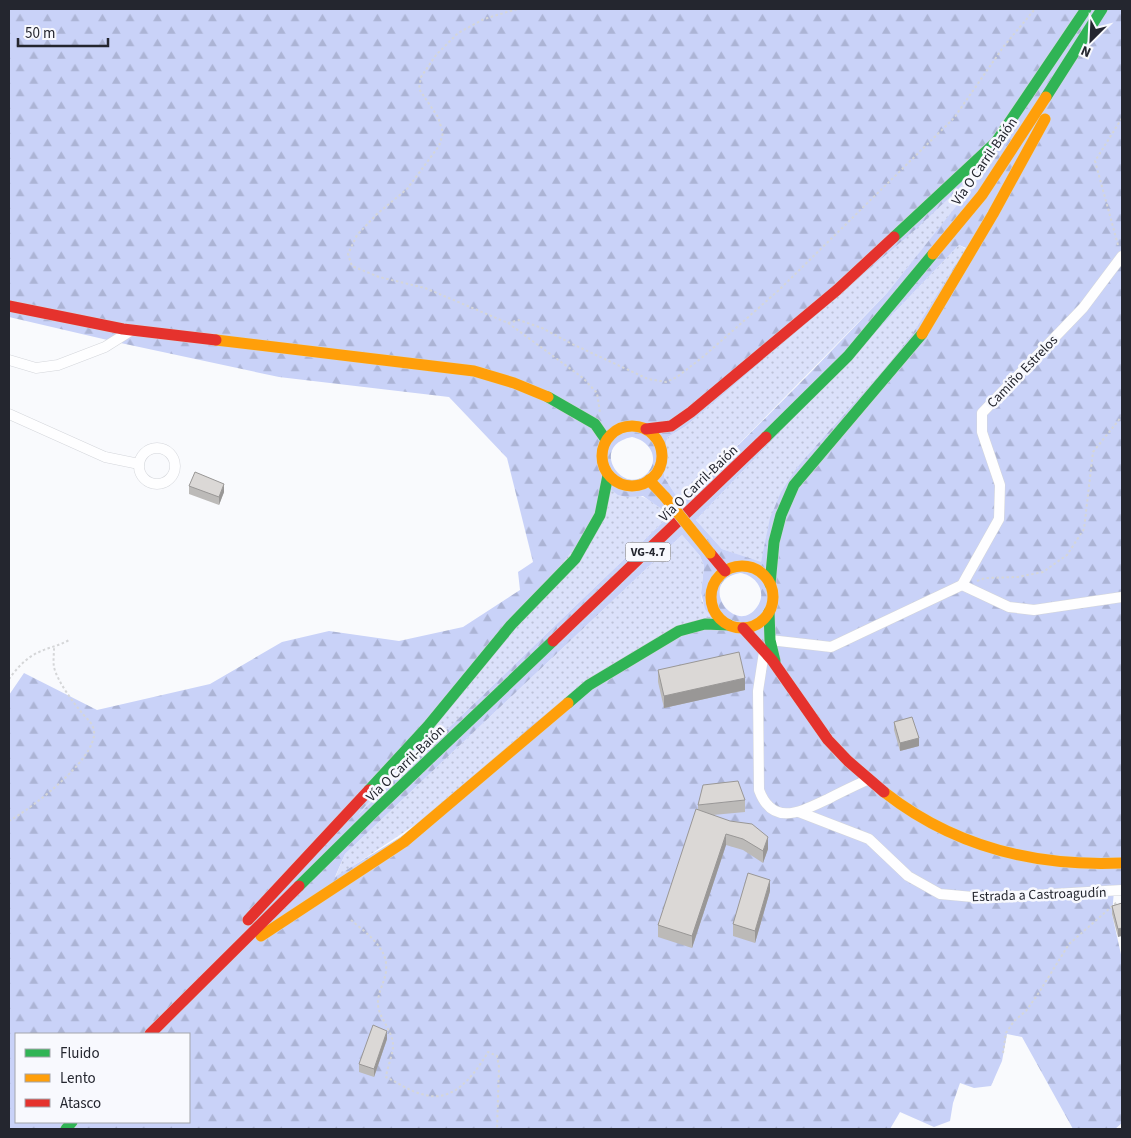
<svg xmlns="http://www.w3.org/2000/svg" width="1131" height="1138" font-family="'Source Sans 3',sans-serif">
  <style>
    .green { fill: url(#green-dots) }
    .forest { fill: url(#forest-firs); fill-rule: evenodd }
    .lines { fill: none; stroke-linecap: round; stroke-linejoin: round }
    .street-casing { stroke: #d4d6db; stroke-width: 11 }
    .fast-casing { stroke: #d4d6db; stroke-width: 12 }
    .slow-casing { stroke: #d4d6db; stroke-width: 12 }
    .jam-casing { stroke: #d4d6db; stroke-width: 12 }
    .path { stroke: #d5d6d8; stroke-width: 2; stroke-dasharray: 2.5 2.5; stroke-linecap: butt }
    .street { stroke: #fefeff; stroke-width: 10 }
    .fast { stroke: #30b455; stroke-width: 11 }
    .slow { stroke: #ff9f0a; stroke-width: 11 }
    .jam { stroke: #e5322d; stroke-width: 11 }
    .slow-bridge-casing { stroke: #d4d6db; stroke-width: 12; stroke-linecap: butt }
    .slow-bridge { stroke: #ff9f0a; stroke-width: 11 }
    .wall { fill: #bcbab8 }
    .shaded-wall { fill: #999796 }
    .building { fill: #dbd8d6; stroke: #999796 }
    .labels { text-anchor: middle; stroke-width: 5; stroke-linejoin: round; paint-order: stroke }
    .shield { fill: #f8f9fe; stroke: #64656d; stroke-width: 1 }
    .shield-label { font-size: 12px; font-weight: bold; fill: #24262f }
    .street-label { font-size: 14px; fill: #24262f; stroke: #f8f9fe }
  </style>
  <defs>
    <pattern id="green-dots" width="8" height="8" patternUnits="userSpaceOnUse" patternTransform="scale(1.25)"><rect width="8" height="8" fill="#dbe1fa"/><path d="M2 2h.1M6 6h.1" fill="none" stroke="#bcc1d7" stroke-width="1.8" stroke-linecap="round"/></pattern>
    <pattern id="forest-firs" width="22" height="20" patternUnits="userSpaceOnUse" patternTransform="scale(1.25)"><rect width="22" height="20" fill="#c9d2f8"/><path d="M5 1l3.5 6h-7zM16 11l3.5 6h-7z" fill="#acb4d5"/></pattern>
  </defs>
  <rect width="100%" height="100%" fill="#f9fafd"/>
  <!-- green -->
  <g class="green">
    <polygon points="982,164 987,169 887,293 681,503 664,477 667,451 666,442 668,437 686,426"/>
    <polygon points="959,245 966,249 913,333 884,369 798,466 766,542 761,563 722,549 696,520"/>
    <path d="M610 489C636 494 650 495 668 517L358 815Z"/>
    <polygon points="682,535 700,556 704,566 701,593 702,601 712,617 445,805 335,878 345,854"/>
  </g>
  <!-- forest -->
  <path class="forest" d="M9 9H1122V890L1114 891 1112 914 1122 959V1123L1115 1129H1073L1022 1037 1007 1034 1002 1061 991 1086 974 1088 960 1083 953 1103 950 1121 934 1127 900 1112 890 1129H9V695L24 673 97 710 210 684 282 642 329 631 399 641 463 627 520 590 518 572 533 562 507 458 449 397 279 377 116 342 9 317ZM982 164 986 169 887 293 811 372 681 503 664 477 667 451 666 442 668 437 686 426 916 229 950 197ZM959 245 966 248 913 333 884 369 798 466 781 492 770 518 761 562 722 549 696 520ZM632 437C647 440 660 455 649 471 626 501 586 446 632 437ZM610 489 618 495 627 497 643 496 660 508 668 517 358 815 603 513ZM682 535 700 556 704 566 701 593 705 609 711 616 534 723 428 820 335 877 345 854ZM740 573C756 575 768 592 757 607 735 638 695 581 740 573ZM16 1034H189V1122H16Z"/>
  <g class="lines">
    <defs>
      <g id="street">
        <polyline points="9,360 36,368 58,365 105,347 132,330"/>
        <polyline points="9,414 105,457 139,464"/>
        <circle cx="157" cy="466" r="18"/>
        <polyline points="962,585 1009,607 1034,610 1122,597"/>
        <polyline points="770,640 831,647 962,585 999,519 1000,485 982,432 982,413 1083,308 1122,256"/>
        <path d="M764 652 758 691 759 790C773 828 802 811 828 799 841 792 854 786 867 780"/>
        <polyline points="799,812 869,839 908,876 940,894 984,898 1122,890"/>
      </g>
      <g id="fast">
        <polyline points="1046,97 1102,9"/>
        <polyline points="894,237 996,142 1086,9"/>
        <polyline points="548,397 595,424 606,440"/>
        <polyline points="766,437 848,356 933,254"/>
        <polyline points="770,584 774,542 781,515 794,485 922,334"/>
        <polyline points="769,612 770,640 775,661"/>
        <polyline points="568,703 589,685 679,631 705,624 729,625"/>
        <polyline points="369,790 428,726 511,625 575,559 600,515 608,475"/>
        <polyline points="299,886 377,809 553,641"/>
        <polyline points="66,1129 72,1122"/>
      </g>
      <g id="slow">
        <polyline points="933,254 982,195 1046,97"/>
        <polyline points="922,334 993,214 1045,119"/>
        <polyline points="216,340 474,371 514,383 548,397"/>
        <circle cx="632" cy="456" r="30"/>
        <polyline points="649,480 665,497"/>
        <circle cx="742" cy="597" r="31"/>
        <path d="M884 792C954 847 1034 867 1122 863"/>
        <polyline points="261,936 404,842 568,703"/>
      </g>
      <g id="jam">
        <polyline points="9,306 123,329 216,340"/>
        <polyline points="646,429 671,426 691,412 837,290 894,237"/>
        <polyline points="710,553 725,571"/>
        <polyline points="743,628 772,660 828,740 848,761 884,792"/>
        <polyline points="553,641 766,437"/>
        <polyline points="248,920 369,790"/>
        <polyline points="150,1034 299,886"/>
      </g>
    </defs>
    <!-- street casing -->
    <use href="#street" class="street-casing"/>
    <!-- fast casing -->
    <use href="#fast" class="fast-casing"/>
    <!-- slow casing -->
    <use href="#slow" class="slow-casing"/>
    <!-- jam casing -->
    <use href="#jam" class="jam-casing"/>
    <!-- path -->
    <g class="path">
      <polyline points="517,9 484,19 458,33 436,55 421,77 419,89 438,117 443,133 439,146 407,189 377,214 357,235 348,254 352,266 379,277 425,288 508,323 583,378 597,393 600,413"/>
      <polyline points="1118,245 1095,161 1122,118"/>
      <polyline points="508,323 519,320 542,328 570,343 648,379 666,382 677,377 704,356 779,290 954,118 1004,46 1035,9"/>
      <polyline points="977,581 985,578 1018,577 1043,572 1067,555 1084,529 1093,452 1122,416"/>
      <path d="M9 679C16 669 27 657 39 652 49 647 59 646 69 640"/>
      <path d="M9 821C29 810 108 752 92 725 90 721 85 717 82 713 73 702 57 681 54 667 53 661 54 654 54 648"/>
      <path d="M351 920C366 933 389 948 386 971 385 982 377 993 378 1005 379 1018 392 1030 393 1044 394 1051 387 1068 386 1077 398 1083 411 1092 425 1095 454 1103 475 1074 488 1052L497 1056 499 1067 497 1129"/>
      <polyline points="1003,1053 1006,1033 1014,1021 1026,1011 1038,994 1069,944 1117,902"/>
    </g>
    <!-- street -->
    <use href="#street" class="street"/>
    <!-- fast -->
    <use href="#fast" class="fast"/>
    <!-- slow -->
    <use href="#slow" class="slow"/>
    <!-- jam -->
    <use href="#jam" class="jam"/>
    <defs>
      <polyline id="slow-bridge" points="665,497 710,553"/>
    </defs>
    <!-- slow-bridge casing -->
    <use href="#slow-bridge" class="slow-bridge-casing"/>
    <!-- slow-bridge -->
    <use href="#slow-bridge" class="slow-bridge"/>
  </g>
  <!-- wall -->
  <g class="wall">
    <polygon points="189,486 224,492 219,505 189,494"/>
    <polygon points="658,670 745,690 664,708 658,682"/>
    <polygon points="894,722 919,746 900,751 894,730"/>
    <polygon points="745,800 745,812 713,815 768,849 763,863 743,850 726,845 692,948 658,937 658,925 698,810 698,805"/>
    <polygon points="770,891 755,943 733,936 733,924"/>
    <polygon points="1122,903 1118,937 1112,914 1112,906"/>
    <polygon points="387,1039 374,1077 359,1072 359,1064"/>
  </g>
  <!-- shaded-wall -->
  <g class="shaded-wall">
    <polygon points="224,484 224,492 219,505 219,497"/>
    <polygon points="745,678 745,690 664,708 664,696"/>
    <polygon points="919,738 919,746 900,751 900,743"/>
    <polygon points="726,834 726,845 692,948 692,936"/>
    <polygon points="768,837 768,849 763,863 763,851"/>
    <polygon points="770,880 770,891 755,943 755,931"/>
    <polygon points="1122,928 1122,936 1118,937 1118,929"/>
    <polygon points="387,1031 387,1039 374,1077 374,1069"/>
  </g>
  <!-- building -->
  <g class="building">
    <polygon points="195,472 224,484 219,497 189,486"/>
    <polygon points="739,652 745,678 664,696 658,670"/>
    <polygon points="912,717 919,738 900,743 894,722"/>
    <polygon points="738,781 745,800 698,805 703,785"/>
    <polygon points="696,809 730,821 752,824 768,837 763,851 743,839 726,834 692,936 658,925"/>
    <polygon points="748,873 770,880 755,931 733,924"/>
    <polygon points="1122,903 1122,928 1118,929 1112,906"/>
    <polygon points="373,1025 387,1031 374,1069 359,1064"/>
  </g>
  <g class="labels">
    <!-- shield labels -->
    <rect class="shield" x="625.5" y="542.5" width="45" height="19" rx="4"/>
    <g class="shield-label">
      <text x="648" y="556">VG-4.7</text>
    </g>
    <!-- street labels -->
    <g class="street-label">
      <text transform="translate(984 161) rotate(-55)" y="5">Vía O Carril-Baión</text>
      <text transform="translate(1022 371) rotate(-46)" y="5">Camiño Estrelos</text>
      <text transform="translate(698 483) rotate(-44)" y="5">Vía O Carril-Baión</text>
      <text transform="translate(405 763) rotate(-44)" y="5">Vía O Carril-Baión</text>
      <text transform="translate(1039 894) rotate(-2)" y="5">Estrada a Castroagudín</text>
    </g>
  </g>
  <!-- border -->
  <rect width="1131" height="1138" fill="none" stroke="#24262f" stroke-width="20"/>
  <!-- legend -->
  <rect x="15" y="1033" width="175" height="90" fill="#f8f9fe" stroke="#a3a5ab"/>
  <rect x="25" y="1049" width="25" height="8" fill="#30b455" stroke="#a3a5ab"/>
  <text x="60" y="1058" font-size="15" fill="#24262f">Fluido</text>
  <rect x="25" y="1074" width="25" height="8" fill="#ff9f0a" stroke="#a3a5ab"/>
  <text x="60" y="1083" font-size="15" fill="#24262f">Lento</text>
  <rect x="25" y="1099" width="25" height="8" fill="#e5322d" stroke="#a3a5ab"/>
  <text x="60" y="1108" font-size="15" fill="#24262f">Atasco</text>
  <!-- north arrow -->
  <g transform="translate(1091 40) rotate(204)" stroke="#f8f9fe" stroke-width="4" paint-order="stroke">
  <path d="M0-4L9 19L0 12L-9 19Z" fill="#24262f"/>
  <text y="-8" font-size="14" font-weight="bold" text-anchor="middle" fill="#24262f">N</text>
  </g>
  <!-- scale -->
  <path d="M18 38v8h90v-8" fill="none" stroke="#24262f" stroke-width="2.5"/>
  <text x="25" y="38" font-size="15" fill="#24262f" stroke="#f8f9fe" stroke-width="4" paint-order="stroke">50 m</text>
</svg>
